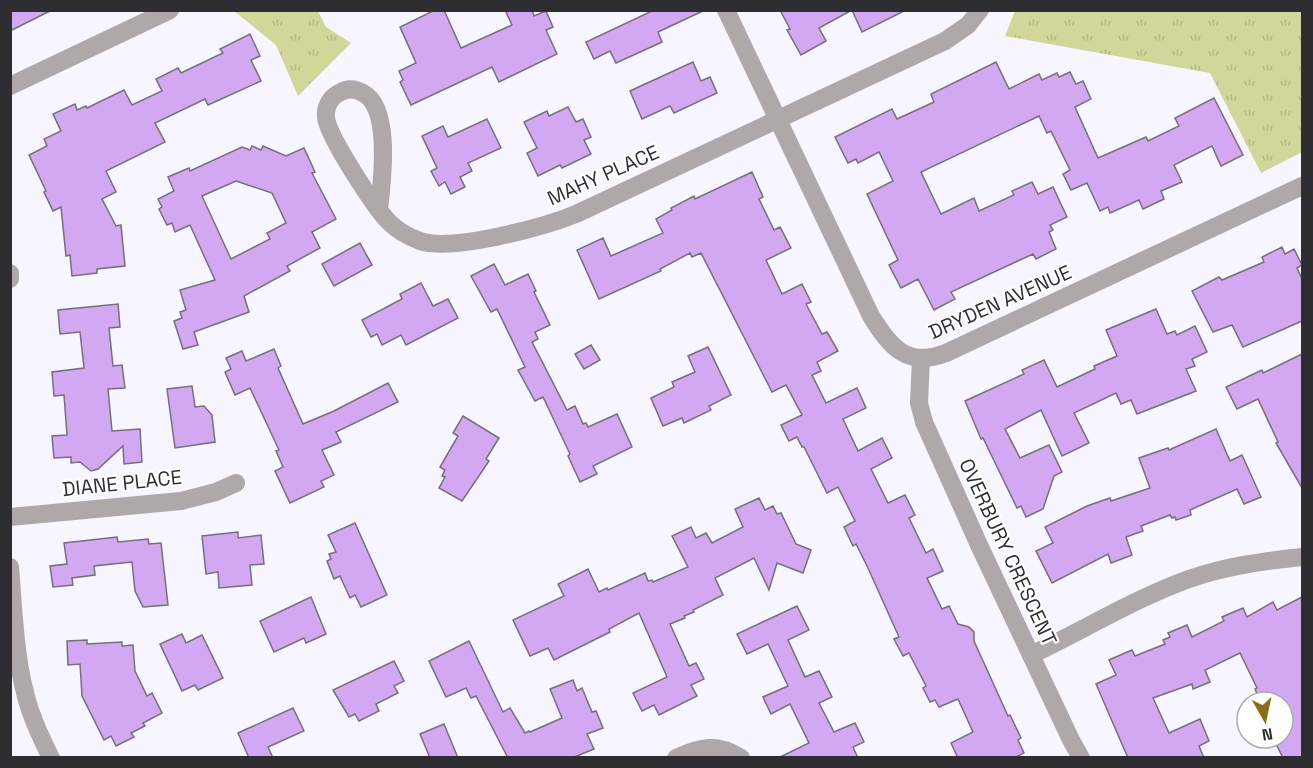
<svg xmlns="http://www.w3.org/2000/svg" width="1313" height="768" font-family="'Space Grotesk',sans-serif">
  <style>
    .park { fill: url(#park-tufts) }
    .building { fill: #d1a8f1; stroke: #757078; stroke-width: 1.5; fill-rule: evenodd }
    .lines { fill: none; stroke-linecap: round; stroke-linejoin: round }
    .minor { stroke: #aea9a8; stroke-width: 18 }
    .labels { text-anchor: middle; stroke-width: 4.5; stroke-linejoin: round; paint-order: stroke }
    .street-label { font-size: 20px; fill: #2e2d31; stroke: #fff }
  </style>
  <defs>
    <pattern id="park-tufts" width="24" height="20" patternUnits="userSpaceOnUse" patternTransform="scale(1.5)"><rect width="24" height="20" fill="#d0d799"/><path d="M3 7l-1-3M5 7V3M7 7l1-3M15 17l-1-3M17 17v-4M19 17l1-3" fill="none" stroke="#b3b984"/></pattern>
  </defs>
  <rect width="100%" height="100%" fill="#f7f5ff"/>
  <!-- park -->
  <g class="park">
    <polygon points="234,11 318,11 326,27 351,43 298,96 276,45"/>
    <polygon points="1015,11 1302,11 1302,152 1261,173 1210,73 1005,36"/>
  </g>
  <!-- building -->
  <g class="building">
    <polygon points="10,10 52,10 10,31"/>
    <polygon points="435,10 444,10 461,48 512,25 505,10 532,10 534,16 546,11 553,27 546,30 557,54 499,82 492,67 411,105 400,82 403,80 399,71 416,63 400,27"/>
    <polygon points="654,10 705,10 658,32 662,42 616,63 610,51 594,59 586,42"/>
    <polygon points="780,10 852,10 819,28 826,41 801,55 787,30 790,29"/>
    <polygon points="852,10 906,10 862,32"/>
    <polygon points="250,34 260,56 251,60 261,81 208,105 205,99 155,123 165,142 106,171 116,192 102,199 116,226 121,225 125,266 97,269 97,273 72,276 70,255 66,256 61,207 53,211 44,192 46,191 29,155 47,146 44,139 61,131 53,114 75,104 77,110 86,106 87,108 124,90 132,105 162,91 156,79 178,68 181,73 223,53 220,49"/>
    <polygon points="693,62 701,81 710,77 717,93 674,113 670,106 642,119 630,91"/>
    <polygon points="996,62 1009,89 1039,74 1042,80 1057,73 1059,77 1070,72 1076,84 1083,81 1091,99 1075,107 1098,158 1146,137 1148,141 1179,126 1175,118 1214,98 1243,155 1221,166 1212,146 1174,165 1182,182 1161,191 1164,199 1143,209 1139,200 1110,213 1108,207 1100,211 1087,183 1071,190 1063,174 1070,170 1051,131 1047,133 1039,116 921,172 941,214 974,198 979,211 1014,195 1012,191 1032,182 1038,194 1053,187 1067,217 1050,225 1053,230 1049,232 1056,249 1036,259 1033,254 951,292 955,299 934,310 918,279 901,288 889,265 898,260 867,194 893,181 879,152 858,163 856,159 848,163 835,137 892,109 897,119 934,102 931,94"/>
    <polygon points="568,107 576,122 583,119 591,137 584,140 591,154 562,168 560,165 538,176 527,153 537,148 524,122 547,111 549,116"/>
    <polygon points="487,119 501,148 468,163 472,171 460,177 465,187 451,194 445,182 439,186 431,171 437,168 422,136 443,126 448,137"/>
    <path d="M252 146 261 150 263 146 286 156 304 148 315 172 312 173 336 219 312 232 320 248 287 266 290 271 244 296 249 312 194 332 198 345 183 349 174 321 182 318 180 312 186 310 180 290 215 280 190 225 175 232 172 223 167 225 159 209 162 207 158 199 174 191 168 177 189 168 190 171 242 147 250 150ZM236 181 272 193 286 223 267 233 270 239 231 259 202 196Z"/>
    <polygon points="752,172 763,197 759,199 774,230 780,227 791,248 766,260 782,294 802,284 811,302 806,304 822,334 827,332 838,351 817,362 821,371 812,375 826,403 857,388 866,408 843,419 858,451 882,438 892,458 871,469 888,503 905,495 915,515 909,518 926,553 933,549 943,571 927,578 942,609 949,606 958,624 969,627 974,632 974,641 1008,716 1010,715 1021,738 1018,740 1024,753 1014,758 958,758 951,743 973,732 958,699 939,707 935,700 930,702 923,688 926,686 909,653 903,656 894,639 899,637 868,568 856,544 853,546 844,527 855,521 838,487 827,493 804,447 802,447 797,437 789,441 781,425 802,415 786,385 772,392 701,253 692,257 690,253 660,269 661,271 599,299 577,250 603,238 611,256 663,233 656,219 672,210 671,208 694,196 695,199"/>
    <polygon points="360,243 372,265 334,286 322,264"/>
    <polygon points="1282,247 1285,254 1294,249 1302,265 1297,268 1302,279 1302,321 1243,347 1232,325 1213,332 1192,291 1219,277 1222,280 1264,262 1262,257"/>
    <polygon points="494,264 505,285 528,274 536,291 534,292 550,325 535,332 538,339 532,342 567,410 575,406 583,424 586,423 588,427 617,414 632,447 593,466 597,474 580,482 568,456 570,454 543,397 535,401 518,370 525,367 497,309 491,312 471,276"/>
    <polygon points="421,283 433,306 448,299 458,318 406,345 401,335 382,345 377,334 371,337 362,320 402,299 400,294"/>
    <polygon points="118,304 120,327 109,328 113,366 122,365 125,388 108,389 112,431 140,429 142,462 124,464 123,446 98,469 91,471 80,462 71,463 71,457 54,458 52,436 67,435 64,395 54,396 52,372 84,368 80,332 60,334 58,310"/>
    <polygon points="1156,309 1167,334 1175,331 1177,335 1195,326 1207,352 1192,359 1195,366 1186,369 1196,391 1137,414 1131,400 1121,404 1116,393 1074,413 1089,443 1062,456 1041,410 1005,429 1020,458 1049,445 1062,472 1054,476 1043,509 1026,517 1021,506 1017,508 983,438 981,439 965,401 1024,374 1022,370 1044,360 1057,387 1095,369 1094,366 1117,356 1106,330"/>
    <polygon points="591,345 600,360 584,369 575,354"/>
    <polygon points="708,347 731,395 709,406 711,410 684,423 682,418 663,426 651,398 674,387 672,382 695,372 688,356"/>
    <polygon points="274,349 281,366 278,368 303,424 334,411 388,383 398,402 336,432 341,442 322,450 334,475 321,481 324,487 290,503 275,471 283,467 276,451 279,450 250,388 235,395 225,372 231,369 226,358 242,351 246,361"/>
    <polygon points="1302,354 1302,488 1276,443 1278,442 1258,399 1237,409 1226,387 1262,370 1263,373"/>
    <polygon points="192,386 195,407 204,406 212,415 215,442 175,448 167,389"/>
    <polygon points="463,416 499,438 486,459 489,461 462,501 439,488 445,477 442,476 445,470 440,467 458,436 453,433"/>
    <polygon points="1216,429 1230,461 1242,455 1261,497 1244,504 1237,489 1190,510 1191,515 1176,520 1175,517 1172,518 1170,515 1141,526 1143,531 1126,537 1132,555 1111,563 1108,554 1052,583 1036,551 1053,543 1045,527 1087,506 1110,498 1111,501 1150,488 1139,458 1168,448 1169,450"/>
    <polygon points="759,498 765,510 773,506 777,514 781,513 796,544 811,550 803,573 777,563 769,590 754,558 715,578 723,595 693,610 694,612 684,616 685,618 670,624 689,666 696,663 704,679 691,685 697,696 659,715 654,705 642,711 633,693 667,677 639,613 609,629 610,632 554,660 548,648 530,656 513,620 564,596 558,584 588,569 599,592 607,588 608,590 645,573 648,581 652,580 653,582 688,567 672,536 691,527 696,538 706,533 712,543 743,527 735,509"/>
    <polygon points="355,523 387,595 361,607 355,595 350,598 340,576 334,579 327,561 331,559 329,554 336,552 328,535"/>
    <polygon points="238,532 238,538 261,535 264,564 250,565 252,585 219,588 218,572 206,574 202,536"/>
    <polygon points="117,537 118,542 148,539 149,544 161,543 168,605 143,607 135,591 132,562 94,566 95,575 72,578 73,585 53,587 50,566 67,564 64,543"/>
    <polygon points="311,597 326,634 306,643 304,638 274,652 260,621"/>
    <polygon points="1302,597 1302,758 1283,758 1273,738 1283,738 1283,702 1261,702 1255,689 1257,688 1240,653 1205,670 1210,682 1193,689 1192,684 1153,698 1169,733 1200,719 1209,741 1199,746 1204,758 1128,758 1096,684 1116,675 1109,660 1132,650 1135,656 1165,644 1163,640 1170,637 1168,633 1187,625 1192,637 1224,621 1222,617 1243,608 1247,617 1273,602 1277,610"/>
    <polygon points="797,606 809,630 788,640 805,677 819,671 832,697 819,703 834,732 855,723 864,742 853,747 858,758 778,758 809,743 790,704 771,714 763,697 788,686 768,644 747,654 737,634"/>
    <polygon points="182,634 186,643 202,635 223,678 198,690 195,685 182,691 160,644"/>
    <polygon points="87,640 87,644 122,642 122,646 133,645 135,671 147,696 152,693 162,713 143,723 145,726 131,733 134,737 116,746 111,736 104,740 82,696 80,664 68,665 67,641"/>
    <polygon points="469,641 503,712 510,708 525,733 529,731 530,732 562,718 550,689 573,680 577,691 582,688 592,712 596,711 603,728 587,734 594,749 572,758 508,758 476,696 471,698 466,688 446,697 429,661"/>
    <polygon points="394,661 404,681 394,686 398,693 376,704 379,711 359,721 355,714 349,717 333,690"/>
    <polygon points="293,708 304,731 268,747 273,758 249,758 238,733"/>
    <polygon points="444,724 458,758 430,758 420,734"/>
  </g>
  <g class="lines">
    <!-- minor -->
    <g class="minor">
      <path d="M726 10 871 316C890 347 907 368 946 353L1302 186"/>
      <polyline points="10,86 170,10"/>
      <path d="M379 210C382 183 392 108 363 93 356 89 348 88 341 92 331 96 325 106 326 117 327 135 375 208 389 222 398 231 409 237 420 241 452 252 544 227 576 214L945 41 968 25 980 10"/>
      <polyline points="10,273 10,279"/>
      <polyline points="921,359 919,403 924,422 979,545 1071,740 1081,758"/>
      <polyline points="10,517 181,501 216,492 236,483"/>
      <path d="M10 567C14 614 15 665 30 710 36 727 43 742 51 758"/>
      <path d="M1031 655C1082 631 1136 598 1189 579 1226 566 1264 561 1302 557"/>
      <path d="M676 758C701 746 717 743 741 758"/>
    </g>
  </g>
  <g class="labels">
    <!-- street labels -->
    <g class="street-label">
      <text transform="translate(603 175) rotate(-24)" y="7">MAHY PLACE</text>
      <text transform="translate(1000 302) rotate(-24)" y="7">DRYDEN AVENUE</text>
      <text transform="translate(122 483) rotate(-6)" y="7">DIANE PLACE</text>
      <text transform="translate(1008 552) rotate(65)" y="7">OVERBURY CRESCENT</text>
    </g>
  </g>
  <!-- border -->
  <rect width="1313" height="768" fill="none" stroke="#2e2d31" stroke-width="24"/>
  <!-- north arrow -->
  <g transform="translate(1265 720) rotate(171)"><circle r="28" fill="#ffffff" stroke="#ababad" stroke-width="1.5"/>
  <path d="M0-4.5L10 22L0 15L-10 22Z" fill="#8e6d11"/>
  <text y="-9" font-size="16" font-weight="bold" text-anchor="middle" fill="#2e2d31">N</text>
  </g>
</svg>
